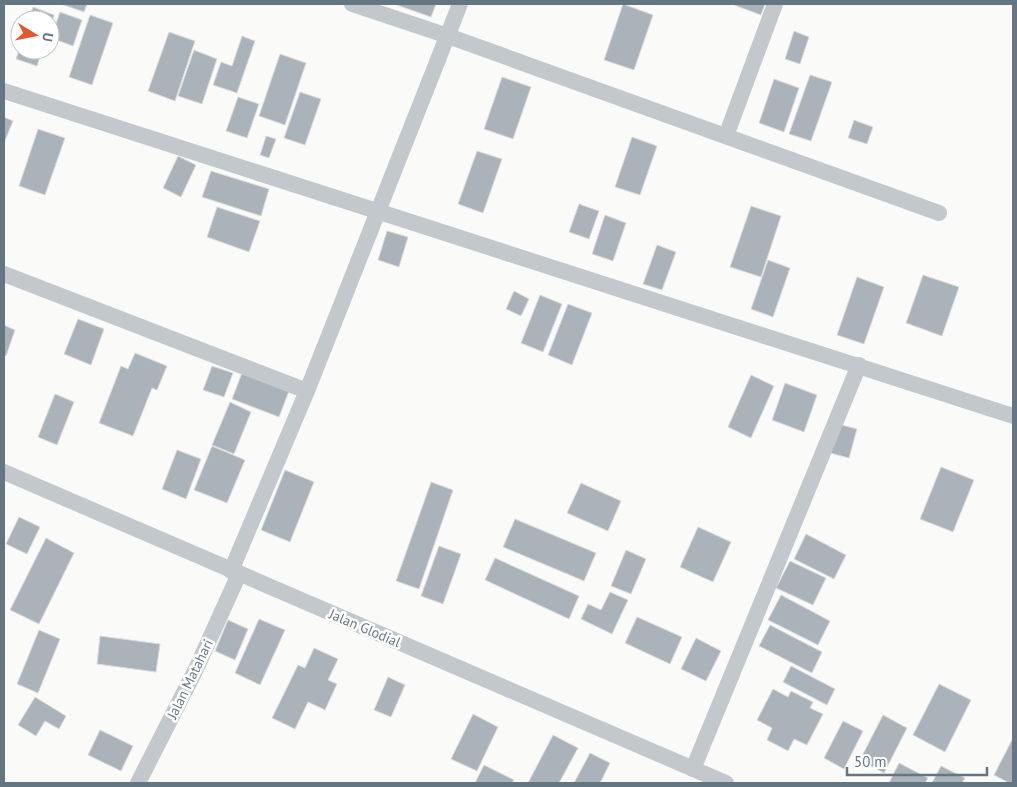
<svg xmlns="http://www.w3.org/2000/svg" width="1017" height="787" font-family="'PT Sans',sans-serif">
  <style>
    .building { fill: #aab3b9; stroke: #dcdcda }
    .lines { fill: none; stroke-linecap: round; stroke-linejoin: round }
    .street { stroke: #c3c8cc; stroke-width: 16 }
    .labels { text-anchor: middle; stroke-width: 5; stroke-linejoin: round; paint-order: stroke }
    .street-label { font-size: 14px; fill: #657683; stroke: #fff }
  </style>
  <rect width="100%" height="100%" fill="#fafaf8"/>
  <!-- building -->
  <g class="building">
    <polygon points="61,4 87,4 84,12"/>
    <polygon points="394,4 436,4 431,17"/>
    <polygon points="623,4 653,15 634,70 604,60"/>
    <polygon points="735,4 765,4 761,15 734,5"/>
    <polygon points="33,7 54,15 50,28 50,20 29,20"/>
    <polygon points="60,12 82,20 73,46 51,38"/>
    <polygon points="90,15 113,23 92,85 69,77"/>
    <polygon points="794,31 809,37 800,64 785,59"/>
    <polygon points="169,32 195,41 175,101 148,91"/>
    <polygon points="242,36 255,41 237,93 213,85 221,62 232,66"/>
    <polygon points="20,47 20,50 42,50 37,66 16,59"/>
    <polygon points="194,50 217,59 202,104 178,96"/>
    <polygon points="280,54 306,63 285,125 259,116"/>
    <polygon points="810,75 832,82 811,141 789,134"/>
    <polygon points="502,77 531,87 513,139 484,129"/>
    <polygon points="774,79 799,88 784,132 759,123"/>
    <polygon points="300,92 321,99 305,145 284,138"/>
    <polygon points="238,97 259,104 247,138 226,131"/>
    <polygon points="4,117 13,121 4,143"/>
    <polygon points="854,120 873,127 867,144 848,138"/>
    <polygon points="38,129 65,138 45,195 19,186"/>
    <polygon points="266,136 276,139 269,158 260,155"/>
    <polygon points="632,137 657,146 640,195 615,187"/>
    <polygon points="477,151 502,159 483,213 458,204"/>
    <polygon points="178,156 196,165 181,197 163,188"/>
    <polygon points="211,171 269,189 261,216 202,197"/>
    <polygon points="579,204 599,211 589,239 569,232"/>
    <polygon points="751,206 781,216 761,277 730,267"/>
    <polygon points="217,207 260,221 249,252 207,237"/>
    <polygon points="605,215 626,223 613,261 592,254"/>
    <polygon points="387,231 408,237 399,267 378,260"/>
    <polygon points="657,245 676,252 662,290 643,284"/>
    <polygon points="768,260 790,268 773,317 751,309"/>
    <polygon points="923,275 959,287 942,336 906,323"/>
    <polygon points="857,277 884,287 864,344 837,335"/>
    <polygon points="514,291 529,299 521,316 506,309"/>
    <polygon points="540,295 562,304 543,352 521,343"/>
    <polygon points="568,304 592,313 572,365 548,355"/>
    <polygon points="78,319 104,329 91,365 64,354"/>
    <polygon points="4,325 15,330 6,356 4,355"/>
    <polygon points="135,353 167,366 157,390 152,388 133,436 99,423 121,366 128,369"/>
    <polygon points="212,366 233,373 224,397 203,390"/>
    <polygon points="242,373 289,391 279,417 232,399"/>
    <polygon points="751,375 774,386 751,438 728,427"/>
    <polygon points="785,383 817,395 804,432 772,420"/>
    <polygon points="55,394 74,402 57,445 38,437"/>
    <polygon points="230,402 251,412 234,454 212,445"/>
    <polygon points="838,424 857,429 849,458 830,453"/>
    <polygon points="212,446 245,460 227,503 194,490"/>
    <polygon points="177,450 201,459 186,499 162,489"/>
    <polygon points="941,467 974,480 953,532 920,519"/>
    <polygon points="285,470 314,482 290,542 261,530"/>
    <polygon points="431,482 453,490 419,589 396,581"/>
    <polygon points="581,483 621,501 608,531 567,513"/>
    <polygon points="19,517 40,527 27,554 6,544"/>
    <polygon points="515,519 596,553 584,581 503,547"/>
    <polygon points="698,527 731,542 713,582 680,567"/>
    <polygon points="806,534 846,555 834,579 794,559"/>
    <polygon points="46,538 74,553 39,624 10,610"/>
    <polygon points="439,546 461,554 443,604 421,596"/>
    <polygon points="626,550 646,559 631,594 611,586"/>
    <polygon points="495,558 579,596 569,619 485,580"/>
    <polygon points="790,561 826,578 813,605 776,588"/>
    <polygon points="610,592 628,600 612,634 581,619 588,604 601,610"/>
    <polygon points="781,595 830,621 818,645 768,620"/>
    <polygon points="637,617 682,637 670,664 625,643"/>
    <polygon points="259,619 285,630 260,685 235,673"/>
    <polygon points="228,620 248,629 235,660 215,651"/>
    <polygon points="770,625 822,652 812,673 759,646"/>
    <polygon points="39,630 60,639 38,693 17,684"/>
    <polygon points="100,636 160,644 156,672 97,664"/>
    <polygon points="696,638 721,651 706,681 681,669"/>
    <polygon points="314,648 338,659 328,680 337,684 325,710 308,702 295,729 272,718 298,665 305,668"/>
    <polygon points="791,666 835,689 827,705 783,682"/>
    <polygon points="388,677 405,685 391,717 374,710"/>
    <polygon points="939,684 971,700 945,752 913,735"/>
    <polygon points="773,689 788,697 791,691 813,702 810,708 823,714 807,745 794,739 788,751 767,740 772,728 757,720"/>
    <polygon points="35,697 66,716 59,729 45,721 36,736 18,725"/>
    <polygon points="473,714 498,727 477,771 451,759"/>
    <polygon points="883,715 907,728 884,773 860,760"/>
    <polygon points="843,721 863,731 844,769 824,758"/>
    <polygon points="100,730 133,746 121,771 88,755"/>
    <polygon points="553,735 578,748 559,783 528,783"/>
    <polygon points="1013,738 1013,783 1009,783 994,775"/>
    <polygon points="590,753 610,763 600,783 574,783"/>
    <polygon points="899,763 928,778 925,783 889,783"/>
    <polygon points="484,765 514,780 512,783 475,783"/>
    <polygon points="941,766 965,778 962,783 932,783"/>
  </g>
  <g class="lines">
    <!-- street -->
    <g class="street">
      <polyline points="352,4 448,36 939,213"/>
      <polyline points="4,91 1013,416"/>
      <polyline points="726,136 775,4"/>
      <polyline points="4,274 307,391"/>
      <polyline points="4,472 726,783"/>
      <polyline points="231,571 307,391 460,4"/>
      <polyline points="693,769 859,365"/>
      <polyline points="138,783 196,669 239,574"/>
    </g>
  </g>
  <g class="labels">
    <!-- street labels -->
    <g class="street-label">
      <text transform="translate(365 628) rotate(23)" y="5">Jalan Glodial</text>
      <text transform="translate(190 679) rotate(-64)" y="5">Jalan Matahari</text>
    </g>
  </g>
  <!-- border -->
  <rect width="1017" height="787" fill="none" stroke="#657683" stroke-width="10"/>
  <!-- north arrow -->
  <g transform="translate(35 35) rotate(100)"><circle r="24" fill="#ffffff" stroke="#c1c8cd"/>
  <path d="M0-4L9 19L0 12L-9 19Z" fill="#e4572e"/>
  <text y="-8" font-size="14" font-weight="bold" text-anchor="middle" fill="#657683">U</text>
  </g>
  <!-- scale -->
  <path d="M847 767v8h140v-8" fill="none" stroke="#657683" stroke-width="2.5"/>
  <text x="854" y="767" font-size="15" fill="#657683" stroke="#ffffff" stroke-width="4" paint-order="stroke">50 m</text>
</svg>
